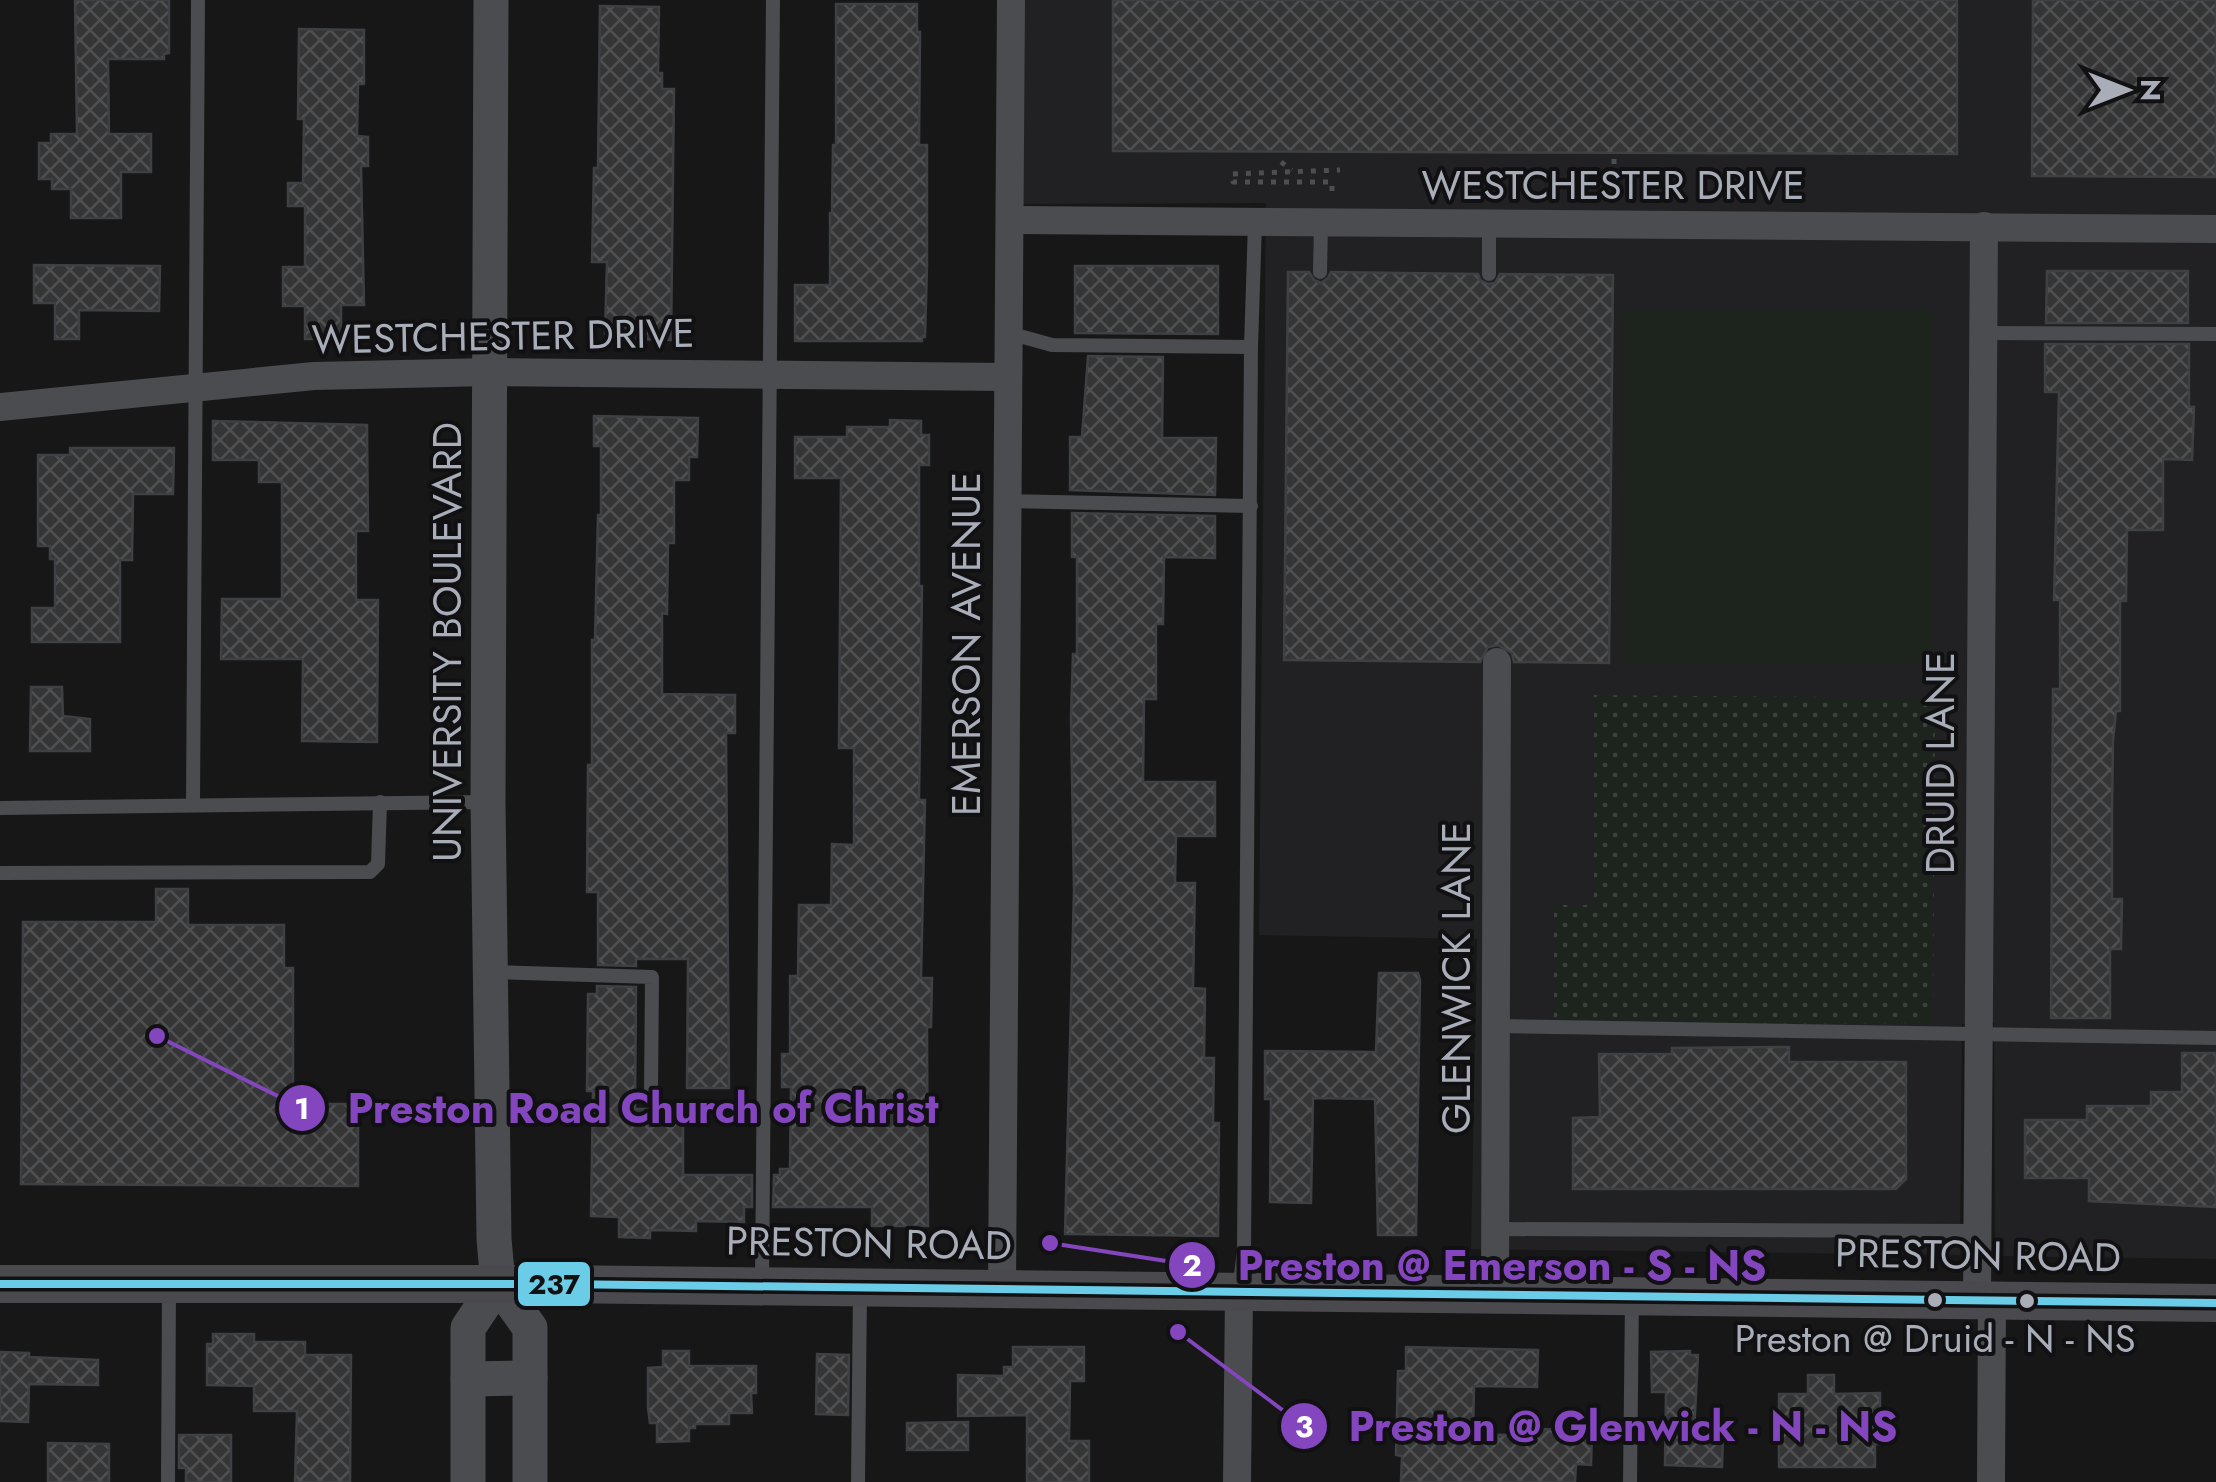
<svg xmlns="http://www.w3.org/2000/svg" width="2216" height="1482" font-family="Jost,sans-serif">
  <style>
    .built { fill: #212123 }
    .grass { fill: #1d241e }
    .park { fill: url(#park-dots) }
    .building { fill: url(#building-cross-hatch); stroke: #3f4043; stroke-width: 2.5 }
    .lines { fill: none; stroke-linecap: round; stroke-linejoin: round }
    .path { stroke: #4d4e52; stroke-width: 5; stroke-dasharray: 5 8; stroke-linecap: butt }
    .service { stroke: #4b4c50; stroke-width: 14 }
    .minor { stroke: #4b4c50; stroke-width: 28 }
    .tertiary { stroke: #4b4c50; stroke-width: 35 }
    .secondary { stroke: #4a4a4e; stroke-width: 38 }
    .bus-1-casing { stroke: #111113; stroke-width: 15 }
    .bus-1 { stroke: #6bcce7; stroke-width: 8 }
    .bus-dot { fill: #a8adb8; stroke: #111113; stroke-width: 4 }
    .labels { text-anchor: middle; stroke-width: 8; stroke-linejoin: round; paint-order: stroke }
    .bus-label { font-size: 38px; fill: #a8adb8; stroke: #111113 }
    .street-label { font-size: 40px; fill: #a8adb8; stroke: #111113 }
    .leader { fill: none; stroke: #8446be; stroke-width: 4 }
    .callout-dot { fill: #8446be; stroke: #111113; stroke-width: 4 }
    .mark-label { font-size: 30px; text-anchor: middle; font-weight: bold; fill: #fff }
    .callout-label { font-size: 42px; text-anchor: middle; font-weight: bold; fill: #8446be; stroke: #111113; stroke-width: 8; stroke-linejoin: round; paint-order: stroke }
    .line-badge { stroke: #111113; stroke-width: 4 }
    .pale-badge-label { font-size: 28px; text-anchor: middle; font-weight: bold; fill: #111 }
  </style>
  <defs>
    <pattern id="park-dots" width="8" height="8" patternUnits="userSpaceOnUse" patternTransform="scale(2.5)"><rect width="8" height="8" fill="#1d241e"/><path d="M2 2h.1M6 6h.1" fill="none" stroke="#3b413d" stroke-width="1.8" stroke-linecap="round"/></pattern>
    <pattern id="building-cross-hatch" width="8" height="8" patternUnits="userSpaceOnUse" patternTransform="scale(2.5)"><rect width="8" height="8" fill="#353536"/><path d="M0 0l8 8M0 8l8-8" fill="none" stroke="#4f5051"/></pattern>
  </defs>
  <rect width="100%" height="100%" fill="#171717"/>
  <!-- built -->
  <polygon class="built" points="1023,0 2216,0 2216,1259 1995,1256 1994,1023 1962,1024 1960,1255 1471,1249 1477,939 1259,935 1266,203 1022,204"/>
  <!-- grass -->
  <polygon class="grass" points="1624,309 1934,310 1934,664 1623,663"/>
  <!-- park -->
  <polygon class="park" points="1594,695 1935,698 1933,1023 1554,1024 1554,905 1594,905"/>
  <!-- building -->
  <g class="building">
    <polygon points="75,0 169,0 169,53 164,54 164,59 108,59 109,134 151,134 151,172 121,172 121,218 71,218 71,189 52,189 52,179 39,179 39,143 51,143 51,134 77,134"/>
    <polygon points="1113,0 1957,0 1957,154 1113,151"/>
    <polygon points="2033,0 2216,0 2216,177 2032,176"/>
    <polygon points="836,4 917,4 917,32 920,32 919,145 927,145 927,266 925,337 922,337 922,341 795,341 795,285 830,285 830,213 832,213 833,145 836,145"/>
    <polygon points="600,6 659,7 658,73 662,73 662,89 674,89 671,340 636,339 636,334 605,334 607,262 592,262 594,168 598,168"/>
    <polygon points="299,29 364,30 364,84 358,84 357,136 368,137 368,166 361,166 364,305 341,305 341,339 305,339 305,306 283,306 283,267 305,267 305,206 288,206 288,183 303,183 304,119 298,119"/>
    <polygon points="34,265 160,266 159,311 79,310 79,339 55,339 55,303 34,303"/>
    <polygon points="1075,266 1218,266 1218,334 1075,333"/>
    <polygon points="2047,271 2188,271 2188,323 2046,323"/>
    <polygon points="1288,272 1309,272 1314,280 1321,283 1328,278 1331,272 1478,274 1480,280 1488,284 1495,283 1500,274 1613,275 1609,663 1514,662 1512,653 1498,645 1488,647 1480,662 1284,660"/>
    <polygon points="2045,344 2189,344 2189,407 2194,407 2192,460 2163,459 2163,530 2127,530 2126,601 2120,601 2120,711 2116,711 2113,741 2112,808 2112,899 2122,899 2121,949 2110,949 2110,1018 2051,1018 2053,689 2060,689 2060,600 2054,600 2059,392 2045,392"/>
    <polygon points="1088,356 1163,357 1162,438 1216,438 1215,495 1070,490 1070,437 1082,437"/>
    <polygon points="594,416 698,418 697,457 689,457 689,480 674,480 674,543 668,543 667,614 662,613 662,694 735,695 735,733 726,733 729,1088 687,1088 688,959 636,959 636,966 598,965 598,892 587,892 588,765 592,765 592,640 595,640 598,515 601,515 601,446 594,446"/>
    <polygon points="890,420 921,421 921,435 929,435 929,465 919,465 919,586 922,586 919,800 925,800 921,978 932,978 931,1027 927,1027 928,1226 872,1226 872,1207 773,1207 774,1175 780,1175 780,1169 790,1169 791,1087 782,1087 782,1054 790,1054 790,976 798,976 799,905 831,905 832,844 854,845 854,748 839,748 841,478 795,478 795,437 847,437 847,427 890,427"/>
    <polygon points="213,421 367,425 368,531 356,531 356,600 378,600 377,742 302,741 303,659 221,659 222,599 282,599 282,482 259,482 259,460 213,460"/>
    <polygon points="70,448 174,448 173,494 133,494 132,560 120,560 120,642 32,642 32,608 55,608 55,559 50,559 50,546 38,546 38,455 70,455"/>
    <polygon points="1072,513 1215,516 1215,558 1164,557 1163,624 1156,624 1156,699 1144,699 1143,782 1215,782 1215,836 1176,836 1175,883 1195,883 1193,988 1205,989 1204,1058 1214,1058 1213,1123 1219,1123 1218,1236 1065,1234 1074,890 1071,717 1073,654 1077,654 1077,557 1072,557"/>
    <polygon points="31,687 62,687 63,716 90,719 90,751 30,751"/>
    <polygon points="156,889 188,889 188,925 284,925 284,968 293,968 293,1104 358,1104 358,1186 21,1184 23,922 156,922"/>
    <polygon points="1379,973 1418,973 1420,980 1416,1235 1378,1235 1375,1099 1313,1098 1311,1203 1270,1202 1271,1099 1265,1099 1265,1051 1376,1052"/>
    <polygon points="597,986 636,987 635,1109 683,1109 683,1175 752,1175 752,1207 744,1207 744,1222 696,1221 696,1231 650,1230 650,1238 619,1237 619,1217 591,1216 593,1091 587,1091 588,994 597,994"/>
    <polygon points="1789,1047 1789,1062 1906,1062 1906,1179 1896,1189 1573,1189 1573,1118 1600,1117 1599,1054 1672,1054 1672,1048"/>
    <polygon points="2182,1053 2216,1053 2216,1207 2089,1201 2089,1178 2025,1178 2025,1120 2087,1120 2087,1106 2151,1106 2151,1092 2182,1092"/>
    <polygon points="213,1334 254,1334 254,1342 305,1342 305,1355 351,1355 350,1482 295,1482 297,1411 254,1411 254,1386 207,1385 207,1344 213,1344"/>
    <polygon points="1013,1347 1084,1347 1084,1381 1070,1381 1069,1441 1089,1441 1089,1482 1027,1482 1027,1415 958,1416 958,1375 1004,1376 1004,1367 1013,1367"/>
    <polygon points="1406,1347 1538,1350 1537,1387 1474,1386 1473,1434 1540,1436 1540,1429 1592,1431 1591,1465 1576,1464 1575,1482 1401,1482 1402,1456 1396,1455 1398,1371 1406,1371"/>
    <polygon points="663,1351 689,1351 689,1366 756,1366 756,1393 751,1393 752,1413 729,1413 729,1424 695,1424 695,1428 689,1428 689,1441 657,1442 657,1423 650,1423 648,1408 648,1368 663,1367"/>
    <polygon points="1690,1351 1690,1355 1698,1355 1694,1433 1723,1434 1722,1467 1665,1465 1666,1392 1652,1392 1651,1352"/>
    <polygon points="0,1352 29,1353 29,1357 98,1360 98,1385 29,1384 28,1422 0,1421"/>
    <polygon points="817,1354 849,1355 848,1415 816,1414"/>
    <polygon points="1808,1375 1834,1375 1834,1394 1880,1393 1880,1444 1875,1444 1875,1467 1779,1467 1779,1394 1808,1394"/>
    <polygon points="968,1422 968,1450 907,1450 907,1423"/>
    <polygon points="179,1435 231,1435 231,1482 186,1482 186,1468 179,1468"/>
    <polygon points="48,1443 109,1444 109,1482 48,1482"/>
  </g>
  <g class="lines">
    <!-- path -->
    <g class="path">
      <polyline points="1614,159 1614,178"/>
      <polyline points="1281,162 1292,170"/>
      <polyline points="1332,191 1332,182 1233,182 1232,174 1340,170"/>
    </g>
    <!-- service -->
    <g class="service">
      <polyline points="1489,224 1489,274"/>
      <polyline points="1320,272 1321,225"/>
      <polyline points="1009,333 1052,345 1251,347"/>
      <polyline points="1983,333 2216,334"/>
      <polyline points="1007,501 1251,506"/>
      <polyline points="193,805 198,0"/>
      <polyline points="0,808 487,802"/>
      <polyline points="0,873 370,872 378,864 380,802"/>
      <polyline points="490,972 652,977 651,1092"/>
      <polyline points="1496,1026 2216,1038"/>
      <polyline points="1495,1229 1978,1231"/>
      <polyline points="762,1286 773,0"/>
      <polyline points="1239,1291 1244,1251 1251,347 1255,223"/>
      <polyline points="168,1482 169,1286"/>
      <polyline points="858,1482 860,1288"/>
      <polyline points="1630,1482 1632,1297"/>
    </g>
    <!-- minor -->
    <g class="minor">
      <polyline points="1010,220 2216,229"/>
      <polyline points="0,407 314,376 490,372 1008,377"/>
      <polyline points="1002,1289 1011,0"/>
      <polyline points="1495,1295 1497,662"/>
      <polyline points="1977,1300 1984,226"/>
      <polyline points="1237,1482 1239,1292"/>
      <polyline points="1991,1482 1992,1301"/>
    </g>
    <!-- tertiary -->
    <g class="tertiary">
      <polyline points="491,0 488,802 494,1239 498,1283 530,1328 530,1482"/>
      <polyline points="468,1379 530,1378"/>
      <polyline points="468,1482 468,1328 498,1283"/>
    </g>
    <!-- secondary -->
    <polyline class="secondary" points="0,1284 555,1284 2216,1303"/>
    <defs>
      <polyline id="bus-1" points="0,1284 555,1284 2216,1303"/>
    </defs>
    <!-- bus-1 casing -->
    <use href="#bus-1" class="bus-1-casing"/>
    <!-- bus-1 -->
    <use href="#bus-1" class="bus-1"/>
  </g>
  <!-- markers -->
  <g class="bus-dot">
    <circle cx="1935" cy="1300" r="9"/>
    <circle cx="2027" cy="1301" r="9"/>
  </g>
  <g class="labels">
    <!-- bus labels -->
    <g class="bus-label">
      <text x="1935" y="1352">Preston @ Druid - N - NS</text>
    </g>
    <!-- street labels -->
    <g class="street-label">
      <text x="1613" y="199">WESTCHESTER DRIVE</text>
      <text transform="translate(503 336) rotate(-1)" y="14">WESTCHESTER DRIVE</text>
      <text transform="translate(447 642) rotate(-90)" y="14">UNIVERSITY BOULEVARD</text>
      <text transform="translate(966 644) rotate(-90)" y="14">EMERSON AVENUE</text>
      <text transform="translate(1940 763) rotate(-90)" y="14">DRUID LANE</text>
      <text transform="translate(1456 978) rotate(-90)" y="14">GLENWICK LANE</text>
      <text transform="translate(869 1243) rotate(1)" y="14">PRESTON ROAD</text>
      <text transform="translate(1978 1255) rotate(1)" y="14">PRESTON ROAD</text>
    </g>
  </g>
  <!-- callouts -->
  <path class="leader" d="M157 1036L302 1108M1050 1243L1192 1265M1178 1332L1304 1426"/>
  <g class="callout-dot">
    <circle cx="157" cy="1036" r="10"/>
    <circle cx="1050" cy="1243" r="10"/>
    <circle cx="1178" cy="1332" r="10"/>
    <circle cx="302" cy="1108" r="25"/>
    <circle cx="1192" cy="1265" r="25"/>
    <circle cx="1304" cy="1426" r="25"/>
  </g>
  <g class="mark-label">
    <text x="302" y="1119">1</text>
    <text x="1192" y="1276">2</text>
    <text x="1304" y="1437">3</text>
  </g>
  <g class="callout-label">
    <text x="643" y="1123">Preston Road Church of Christ</text>
    <text x="1502" y="1280">Preston @ Emerson - S - NS</text>
    <text x="1623" y="1441">Preston @ Glenwick - N - NS</text>
  </g>
  <rect class="line-badge" x="516" y="1260" width="76" height="48" rx="10" fill="#6bcce7"/>
  <g class="pale-badge-label">
    <text x="554" y="1294">237</text>
  </g>
  <!-- north arrow -->
  <g transform="translate(2126 90) rotate(90)" stroke="#111113" stroke-width="8" paint-order="stroke">
  <path d="M0-8L18 38L0 25L-18 38Z" fill="#a8adb8"/>
  <text y="-15" font-size="28" font-weight="bold" text-anchor="middle" fill="#a8adb8">N</text>
  </g>
</svg>
